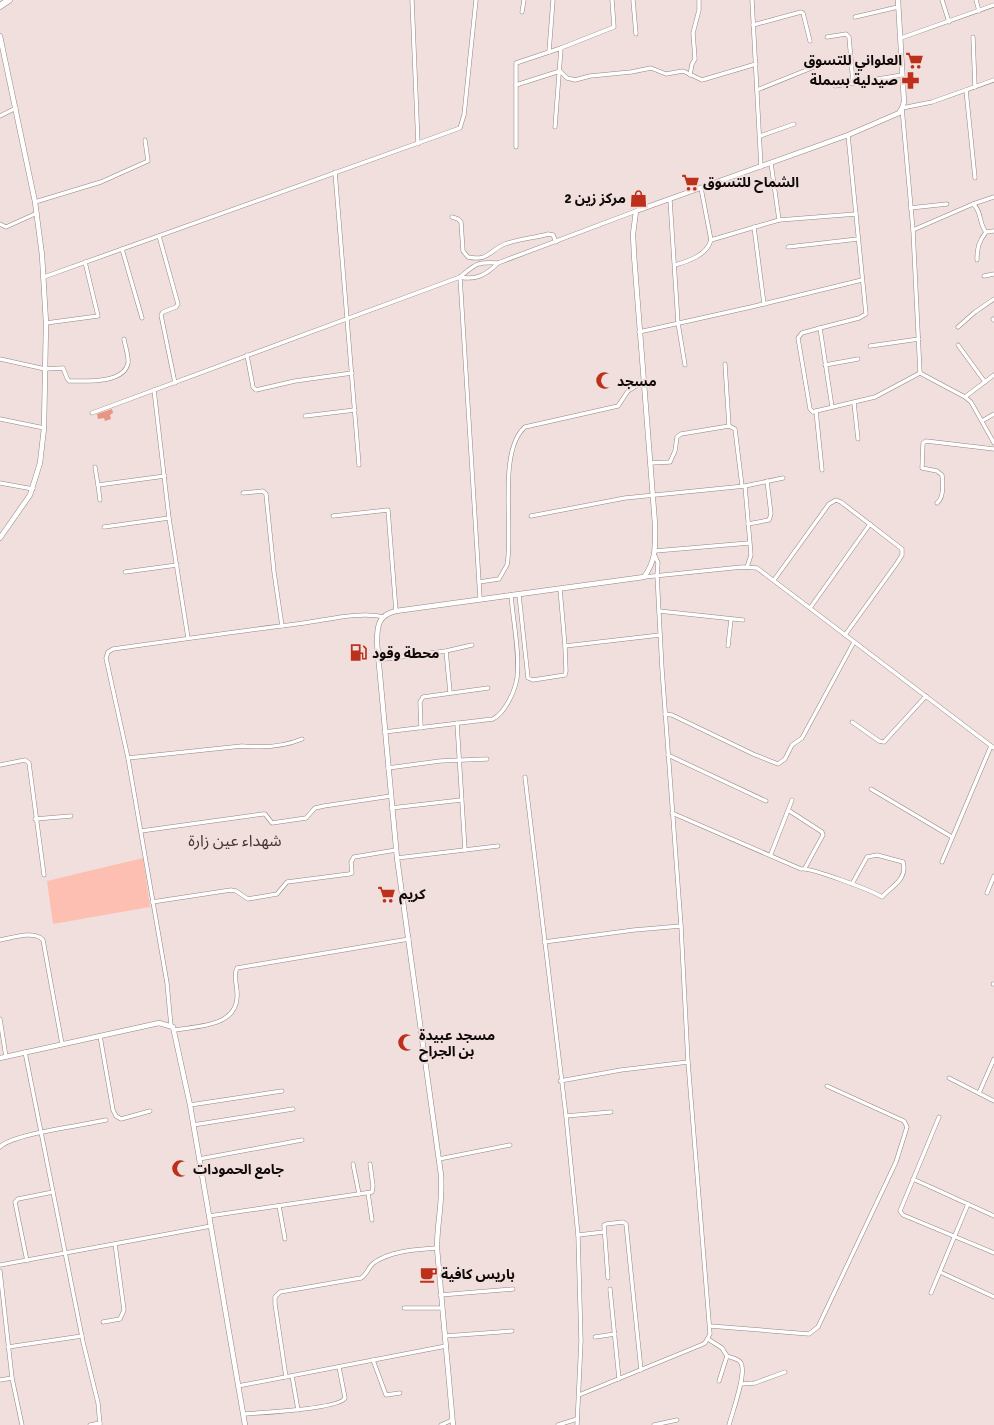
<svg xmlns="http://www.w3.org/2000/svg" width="994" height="1425" font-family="Signika,'Noto Sans Arabic',sans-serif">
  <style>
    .green { fill: #febfb3 }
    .water { fill: #e99586 }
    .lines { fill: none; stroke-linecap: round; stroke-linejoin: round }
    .minor-casing { stroke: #948582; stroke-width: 4.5 }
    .tertiary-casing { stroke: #948582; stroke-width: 5.5 }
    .primary-casing { stroke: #948582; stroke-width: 7 }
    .minor { stroke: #fff; stroke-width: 3.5 }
    .tertiary { stroke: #fff; stroke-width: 4.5 }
    .primary { stroke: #fff; stroke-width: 6 }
    .labels { text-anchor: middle; stroke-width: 4; stroke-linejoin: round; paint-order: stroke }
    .poi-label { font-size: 14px; font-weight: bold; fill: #0f0a09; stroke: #f0dfdc; text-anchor: start }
    .quarter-label { font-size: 16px; fill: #433634; stroke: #f0dfdc }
  </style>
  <rect width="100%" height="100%" fill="#f0dfdc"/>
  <!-- green -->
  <polygon class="green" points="143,858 150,907 53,924 47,881"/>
  <!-- water -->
  <polygon class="water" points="112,409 113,413 110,415 111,419 105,421 104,418 98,419 97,414"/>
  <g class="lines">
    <defs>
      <g id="minor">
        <polyline points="412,0 418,144"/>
        <polyline points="633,0 636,34"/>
        <polyline points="752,0 761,167"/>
        <polyline points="942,0 949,22"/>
        <polyline points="976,0 979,11"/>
        <polyline points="522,12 524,0"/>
        <polyline points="855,17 898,7"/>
        <polyline points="753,25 801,12 803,13 810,41"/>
        <polyline points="827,37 846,34 849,37 853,83"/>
        <polyline points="973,37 975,87"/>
        <polyline points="901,38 994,5"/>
        <polyline points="549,52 553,0"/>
        <polyline points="560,71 567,78 575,80 590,76 631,72 651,68 666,74 683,71 702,80 756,64"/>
        <polyline points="690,75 692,64 695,59 693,33 699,10 699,0"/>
        <polyline points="516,85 560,71"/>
        <polyline points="835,86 902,75"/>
        <polyline points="757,90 814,67"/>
        <polyline points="966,90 975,178"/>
        <polyline points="0,116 16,108"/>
        <polyline points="555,127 561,48 614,27 612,0"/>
        <polyline points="760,136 794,124"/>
        <polyline points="516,147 516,63 561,48"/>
        <polyline points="771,163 779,220 856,214"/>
        <polyline points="335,172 359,465"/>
        <polyline points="701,188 711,240 779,220"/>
        <polyline points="670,200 678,323 685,365"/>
        <polyline points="35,202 101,182 148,161 145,140"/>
        <polyline points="973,204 994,197"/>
        <polyline points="910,208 947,204"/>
        <path d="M452 217 458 219 461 222 463 251 468 257C488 262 491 249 505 244 519 239 534 238 548 234L553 235 556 242"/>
        <polyline points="0,224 6,227 37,213"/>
        <polyline points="754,227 764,304"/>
        <path d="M913 230 973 204C982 211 979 225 986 232"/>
        <polyline points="159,236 178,304 176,307 163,312 161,315 175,383"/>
        <polyline points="788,247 858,239"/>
        <polyline points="122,249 142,318"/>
        <path d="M977 260C977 248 979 241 986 232L994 231"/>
        <path d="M675 265C689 261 707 255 711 240"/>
        <polyline points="984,276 994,274"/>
        <polyline points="44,277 460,128 464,115 476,0"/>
        <polyline points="460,277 480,598"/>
        <path d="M460 277C476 281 487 274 498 263"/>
        <polyline points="993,319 994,320"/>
        <polyline points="46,323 98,316 85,262"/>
        <polyline points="958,327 975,312 994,299"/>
        <polyline points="639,332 751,307 862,280"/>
        <polyline points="958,345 985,382"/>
        <polyline points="870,346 919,339"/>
        <polyline points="247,355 253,387 256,390 295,381 352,373"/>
        <path d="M0 359 45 369 63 368 67 378 69 381C85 381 124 384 128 363 129 356 125 346 124 339"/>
        <polyline points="725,364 729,426"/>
        <polyline points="825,365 858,359"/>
        <polyline points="920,373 913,230 902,108 932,102 994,80"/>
        <polyline points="154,390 169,518 188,638"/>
        <polyline points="965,397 994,375"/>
        <polyline points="854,403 858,439"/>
        <polyline points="832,407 820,328 859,318 866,314 848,135"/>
        <polyline points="816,411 813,412 810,409 798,338 802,333 820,328"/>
        <path d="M92 413 460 277C476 264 475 262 498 263L636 211"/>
        <polyline points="305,416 355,410"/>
        <polyline points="0,419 44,428"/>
        <polyline points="982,421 994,414"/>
        <polyline points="650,463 670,462 675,451 677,437 681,434 729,426 735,429 742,486"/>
        <polyline points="95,467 98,485 165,476"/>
        <polyline points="822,470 816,411 875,397 920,373 965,397 971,402 994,443"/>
        <polyline points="0,483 33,489"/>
        <polyline points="98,485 100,500"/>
        <polyline points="745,486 751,555 747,567"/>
        <polyline points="243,493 263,491 266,494 274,572 282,626"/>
        <path d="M937 503C944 498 943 483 942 475L937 471 922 468 923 443 926 441 994 449"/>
        <polyline points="333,516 388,510 396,611"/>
        <polyline points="531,516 625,498 745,486 783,478"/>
        <polyline points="748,524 769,520 771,514 767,481"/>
        <polyline points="104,527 169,518"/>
        <polyline points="655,551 749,543"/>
        <polyline points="125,572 177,565"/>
        <polyline points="644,577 742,567 757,568 994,748"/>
        <polyline points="774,580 829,504 836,500 841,502 902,549 902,555 897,563 845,635"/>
        <path d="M479 582 499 579 507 565C514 532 497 451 525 427L618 406 628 391 644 381"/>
        <polyline points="560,589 565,646 660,635"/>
        <polyline points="519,595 528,678 533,680 565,675 566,671 565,646"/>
        <polyline points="810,608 870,524"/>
        <polyline points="659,611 743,620"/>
        <polyline points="728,646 731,619"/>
        <polyline points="446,651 450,692"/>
        <polyline points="378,660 446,651 472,645"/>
        <polyline points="665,714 672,715 753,754 778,764 785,759 792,745 802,738 854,642"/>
        <polyline points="852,722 879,741 884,742 926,696"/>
        <polyline points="457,723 465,850"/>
        <polyline points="421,728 420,702 423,697 488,688"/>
        <path d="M384 732 493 719C505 713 515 691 517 678 520 653 513 621 511 595"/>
        <polyline points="668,755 766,801"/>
        <path d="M128 758 242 746C263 748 283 747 302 739"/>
        <polyline points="0,765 25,760 29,763 44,875"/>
        <polyline points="388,768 440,761 487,759"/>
        <polyline points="525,777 566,1116 578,1235 581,1341 577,1425"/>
        <polyline points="871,789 952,837"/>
        <polyline points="391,808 461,800"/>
        <polyline points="788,810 822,832 823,835 805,868"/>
        <path d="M672 813 801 869C810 867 873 891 882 897 892 886 908 879 903 862L877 855 867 857 852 884"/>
        <polyline points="35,819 71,816"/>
        <polyline points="141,831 263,814 265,814 272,823 306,818 315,808 324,806 391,796"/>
        <polyline points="771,854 792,800"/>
        <polyline points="397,858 498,846"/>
        <polyline points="942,862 991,746"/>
        <polyline points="987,893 994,876"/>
        <polyline points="152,902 231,890 236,891 248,899 277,894 287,882 349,874 352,873 351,862 354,857 396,850"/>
        <path d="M0 940C12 938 34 930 43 940L62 1044"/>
        <polyline points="544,942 634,930 681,926"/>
        <polyline points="993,984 994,984"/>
        <polyline points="0,1019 6,1057"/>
        <path d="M171 1026 167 983 128 758 106 658 108 652 113 649C177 640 240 631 304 623 327 620 361 611 383 617"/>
        <path d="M174 1030C198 1026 240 1027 237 992 237 985 233 975 237 968L409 939"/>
        <polyline points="100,1036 113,1110 116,1116 121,1119 150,1111"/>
        <polyline points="25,1052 83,1342 98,1403 100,1425"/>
        <polyline points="949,1078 994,1101"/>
        <polyline points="560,1081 621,1070 688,1062"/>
        <polyline points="979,1093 994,1059"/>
        <polyline points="190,1105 282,1091"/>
        <polyline points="566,1116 611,1112"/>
        <polyline points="939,1117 900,1211 903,1215 994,1253"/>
        <polyline points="193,1125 293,1109"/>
        <path d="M0 1147C11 1134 85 1125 106 1120"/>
        <polyline points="199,1159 302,1140"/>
        <polyline points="439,1159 510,1145"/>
        <polyline points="353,1164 359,1194"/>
        <polyline points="913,1179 994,1216"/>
        <polyline points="368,1193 372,1220"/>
        <polyline points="279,1206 285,1239"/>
        <polyline points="209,1216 372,1192 373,1186 370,1164"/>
        <polyline points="578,1235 604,1232"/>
        <polyline points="27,1261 15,1202 18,1199 53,1192"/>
        <polyline points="0,1265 211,1226"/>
        <polyline points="0,1271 12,1378 22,1425"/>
        <polyline points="940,1272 994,1297"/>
        <polyline points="608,1278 604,1225 606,1224 623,1222 626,1224 641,1370"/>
        <polyline points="610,1289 619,1379"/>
        <polyline points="931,1293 968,1204"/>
        <polyline points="440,1295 513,1289"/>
        <polyline points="404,1308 442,1308"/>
        <polyline points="103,1322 120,1319 124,1310 115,1244"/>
        <polyline points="710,1326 809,1334 818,1327 896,1162 907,1127 904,1121 827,1086"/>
        <polyline points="445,1336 512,1331"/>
        <polyline points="595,1337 615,1334"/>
        <polyline points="708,1339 722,1348 727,1356 719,1381"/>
        <polyline points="8,1347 82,1336"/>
        <path d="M727 1356C732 1358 739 1359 741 1363 747 1373 732 1413 729 1425"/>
        <polyline points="373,1360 386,1395 400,1393"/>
        <polyline points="292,1376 298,1410"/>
        <path d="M286 1377 275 1304V1297L280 1292 361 1278C368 1274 368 1266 375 1262 393 1250 417 1250 437 1248"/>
        <polyline points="0,1380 12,1378"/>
        <polyline points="741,1384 755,1383 785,1372"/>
        <polyline points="238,1386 446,1346"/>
        <polyline points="579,1395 701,1345 705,1343 710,1334 688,1062 681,926 662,669 657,575 658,563 655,556"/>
        <path d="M243 1414C258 1413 340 1409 345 1398L339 1367"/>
        <polyline points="90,1425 100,1423"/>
        <polyline points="441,1425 452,1420"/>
        <polyline points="558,1425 577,1419"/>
        <polyline points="654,1425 677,1420"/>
      </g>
      <g id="tertiary">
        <polyline points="0,36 35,202 42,255 46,323 44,428 40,463 30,495 0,538"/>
        <polyline points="0,1058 159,1023 173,1027 190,1105 245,1425"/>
        <path d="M453 1425 437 1248C437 1222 443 1202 441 1175L397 858 377 643C377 626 378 615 396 611L644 577C657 559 655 545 655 524L634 255 633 234 636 211 848 135 899 113 902 108 904 102 898 0"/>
      </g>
      <polyline id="primary" points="0,6 9,0"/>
    </defs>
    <!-- minor casing -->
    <use href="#minor" class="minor-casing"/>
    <!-- tertiary casing -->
    <use href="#tertiary" class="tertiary-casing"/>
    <!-- primary casing -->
    <use href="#primary" class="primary-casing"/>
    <!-- minor -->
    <use href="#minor" class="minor"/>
    <!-- tertiary -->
    <use href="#tertiary" class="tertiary"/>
    <!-- primary -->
    <use href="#primary" class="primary"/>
  </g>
  <!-- icons -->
  <defs>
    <symbol id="supermarket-bare" viewBox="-9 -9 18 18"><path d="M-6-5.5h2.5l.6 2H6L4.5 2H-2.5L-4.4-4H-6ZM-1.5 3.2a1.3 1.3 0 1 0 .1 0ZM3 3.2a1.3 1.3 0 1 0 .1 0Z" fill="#bc301c" stroke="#f0dfdc" stroke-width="2.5" paint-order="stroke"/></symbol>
    <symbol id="pharmacy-bare" viewBox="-9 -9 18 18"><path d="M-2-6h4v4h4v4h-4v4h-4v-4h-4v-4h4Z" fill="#bc301c" stroke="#f0dfdc" stroke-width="2.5" paint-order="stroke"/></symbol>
    <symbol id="shop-bare" viewBox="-9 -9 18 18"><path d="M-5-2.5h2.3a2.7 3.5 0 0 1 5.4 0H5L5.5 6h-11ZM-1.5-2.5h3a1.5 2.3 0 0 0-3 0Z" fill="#bc301c" stroke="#f0dfdc" stroke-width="2.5" paint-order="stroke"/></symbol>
    <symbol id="mosque-bare" viewBox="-9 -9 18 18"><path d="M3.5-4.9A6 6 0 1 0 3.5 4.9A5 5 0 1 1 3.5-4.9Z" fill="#bc301c" stroke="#f0dfdc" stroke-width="2.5" paint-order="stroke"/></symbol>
    <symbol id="fuel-bare" viewBox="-9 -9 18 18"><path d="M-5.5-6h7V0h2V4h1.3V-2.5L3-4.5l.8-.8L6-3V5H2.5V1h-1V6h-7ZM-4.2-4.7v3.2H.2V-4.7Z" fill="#bc301c" stroke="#f0dfdc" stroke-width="2.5" paint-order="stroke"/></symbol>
    <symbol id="cafe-bare" viewBox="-9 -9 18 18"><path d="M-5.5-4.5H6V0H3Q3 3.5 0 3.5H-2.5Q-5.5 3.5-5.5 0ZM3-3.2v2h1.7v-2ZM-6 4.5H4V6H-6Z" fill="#bc301c" stroke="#f0dfdc" stroke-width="2.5" paint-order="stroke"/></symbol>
  </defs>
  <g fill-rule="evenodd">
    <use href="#supermarket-bare" x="902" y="48" width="25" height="25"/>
    <use href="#pharmacy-bare" x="898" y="68" width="25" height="25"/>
    <use href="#supermarket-bare" x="678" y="170" width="25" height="25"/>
    <use href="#shop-bare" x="626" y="186" width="25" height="25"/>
    <use href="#mosque-bare" x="592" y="368" width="25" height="25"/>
    <use href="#fuel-bare" x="346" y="640" width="25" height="25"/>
    <use href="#supermarket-bare" x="374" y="882" width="25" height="25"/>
    <use href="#mosque-bare" x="394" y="1030" width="25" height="25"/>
    <use href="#mosque-bare" x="168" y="1156" width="25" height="25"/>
    <use href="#cafe-bare" x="416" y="1262" width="25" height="25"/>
  </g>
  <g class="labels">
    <!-- poi labels -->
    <g class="poi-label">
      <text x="902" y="65" text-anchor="end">العلواني للتسوق</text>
      <text x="898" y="85" text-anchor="end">صيدلية بسملة</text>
      <text x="703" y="187">الشماح للتسوق</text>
      <text x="626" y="203" text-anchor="end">مركز زين 2</text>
      <text x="617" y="386">مسجد</text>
      <text x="372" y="658">محطة وقود</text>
      <text x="399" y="899">كريم</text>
      <text x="419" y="1040">مسجد عبيدة<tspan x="419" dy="16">بن الجراح</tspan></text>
      <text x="193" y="1174">جامع الحمودات</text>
      <text x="441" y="1279">باريس كافية</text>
    </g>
    <!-- quarter labels -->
    <g class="quarter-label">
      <text x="235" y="846">شهداء عين زارة</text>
    </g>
  </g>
</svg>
